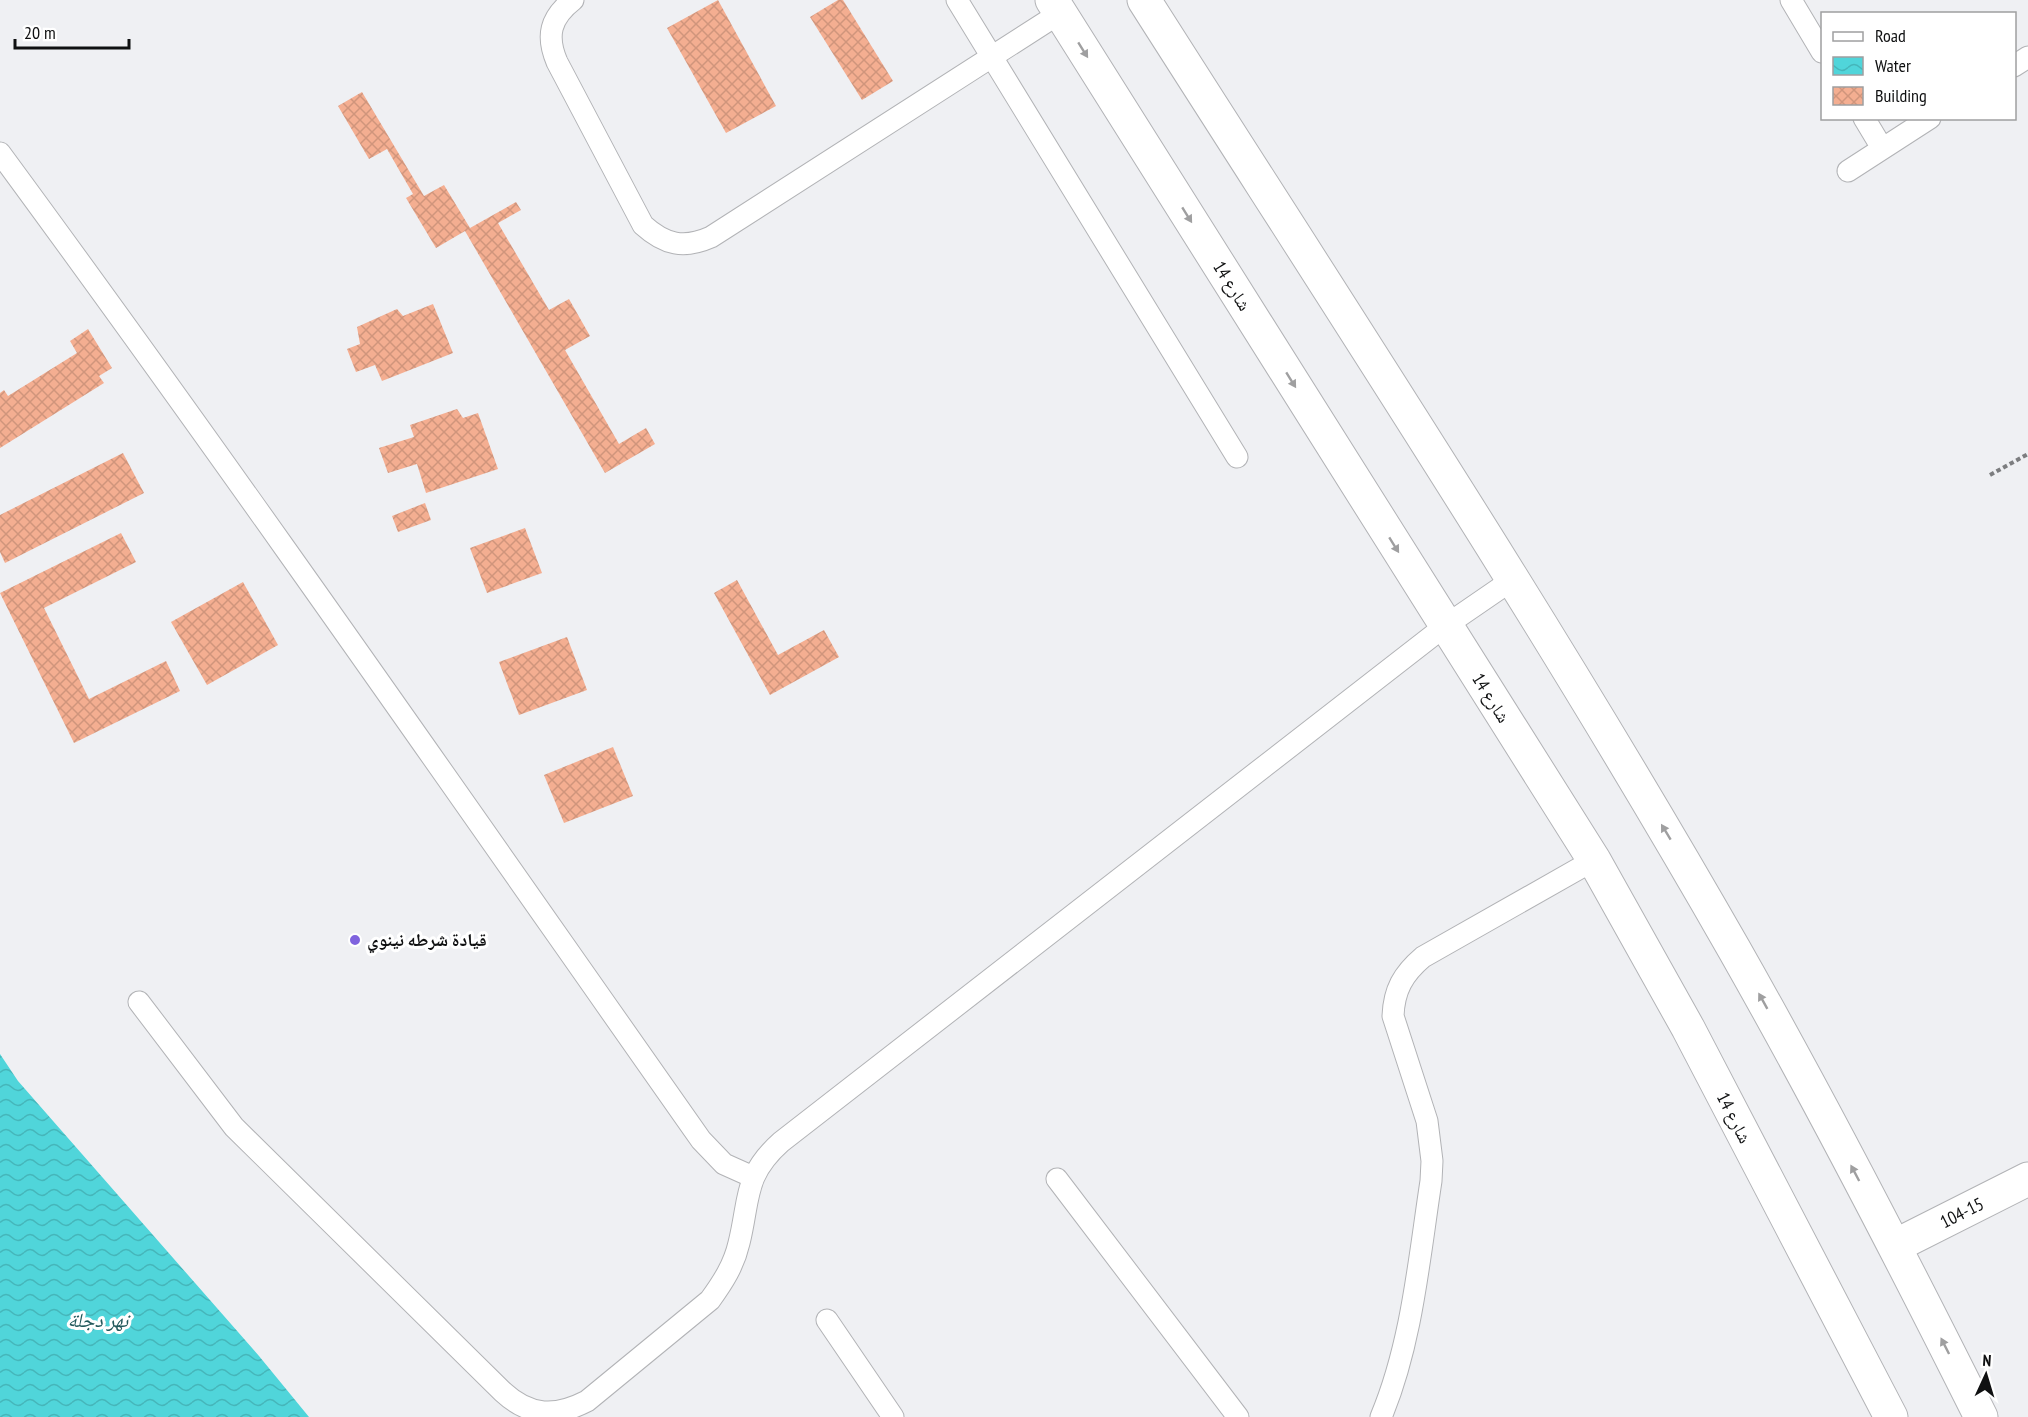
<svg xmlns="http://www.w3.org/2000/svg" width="2028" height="1417" font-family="'PT Sans Narrow','Noto Naskh Arabic',sans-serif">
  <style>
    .water { fill: url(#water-waves) }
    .building { fill: url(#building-cross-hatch) }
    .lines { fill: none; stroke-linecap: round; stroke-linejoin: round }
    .lane-casing { stroke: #b2b3b6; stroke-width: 23 }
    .street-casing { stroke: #b2b3b6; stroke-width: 35 }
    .secondary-casing { stroke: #b2b3b6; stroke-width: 35 }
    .path { stroke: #7c7d7f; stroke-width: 4; stroke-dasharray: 4.5 3; stroke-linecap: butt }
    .lane { stroke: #fff; stroke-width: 21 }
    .street { stroke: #fff; stroke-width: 33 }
    .secondary { stroke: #fff; stroke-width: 33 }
    .oneway { fill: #9f9fa0 }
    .poi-dot { fill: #7f63de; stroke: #fff; stroke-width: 2 }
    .labels { text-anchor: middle; stroke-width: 6; stroke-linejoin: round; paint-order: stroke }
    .street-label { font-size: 18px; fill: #0f1011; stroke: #fff }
    .poi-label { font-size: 18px; font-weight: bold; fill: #0f1011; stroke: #fff; text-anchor: start }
    .water-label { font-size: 20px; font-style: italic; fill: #22595c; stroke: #fff }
  </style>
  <defs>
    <pattern id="water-waves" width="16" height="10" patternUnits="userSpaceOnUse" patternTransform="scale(1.5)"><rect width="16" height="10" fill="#50d5da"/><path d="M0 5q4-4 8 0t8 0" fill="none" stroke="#45b6ba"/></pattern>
    <pattern id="building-cross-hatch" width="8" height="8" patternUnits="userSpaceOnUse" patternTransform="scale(1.5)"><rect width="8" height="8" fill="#f4ae91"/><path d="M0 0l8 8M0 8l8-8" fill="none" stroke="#d0957c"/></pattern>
  </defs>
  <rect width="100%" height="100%" fill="#eff0f3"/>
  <!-- water -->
  <polygon class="water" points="0,1054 18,1081 259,1356 309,1417 0,1417"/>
  <!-- building -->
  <g class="building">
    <polygon points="718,0 776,106 726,133 667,28"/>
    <polygon points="838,0 843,0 893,81 862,100 810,17"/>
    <polygon points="362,92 424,196 444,185 470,228 516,202 521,210 498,223 549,310 569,299 590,336 565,350 619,444 646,428 655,444 605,473 465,231 436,248 406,198 413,194 387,149 369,159 338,106"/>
    <polygon points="433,304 453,353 382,381 375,365 356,372 347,349 360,344 357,327 397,309 403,316"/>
    <polygon points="88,329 112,368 99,376 104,383 0,448 0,393 4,390 8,396 77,353 70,341"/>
    <polygon points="457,409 463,418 478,413 498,469 426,493 417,464 388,473 379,448 414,437 410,425"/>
    <polygon points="123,453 144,493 5,563 0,552 0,515"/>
    <polygon points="425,503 431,520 398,532 392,516"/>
    <polygon points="525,528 542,573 487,593 470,548"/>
    <polygon points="121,533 136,562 44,608 89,699 166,661 180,691 74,743 0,593"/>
    <polygon points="737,580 778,655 824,630 839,657 770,695 714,593"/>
    <polygon points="243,582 278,645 207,685 171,622"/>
    <polygon points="567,637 587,690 519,715 499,662"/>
    <polygon points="613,747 633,796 564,823 544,775"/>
  </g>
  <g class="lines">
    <defs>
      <g id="lane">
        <path d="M573 0C550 18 546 36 557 62L643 225C665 245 684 249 711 237L1060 13"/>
        <polyline points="957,0 1237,457"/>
        <polyline points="1791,0 1822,52"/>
        <polyline points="2014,66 2028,57"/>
        <polyline points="1864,118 1882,148"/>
        <path d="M0 153C239 478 469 810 701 1140L724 1164 753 1177"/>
        <polyline points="1848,171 1930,118"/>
        <path d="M139 1002 234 1127 503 1392C530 1417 556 1417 587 1401L710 1300C723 1282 734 1265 739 1243 750 1199 743 1176 781 1142L1445 626 1512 580"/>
        <polyline points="1057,1179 1238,1417"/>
        <polyline points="827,1320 893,1417"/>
        <path d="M1381 1417C1412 1343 1419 1259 1431 1181L1432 1161 1427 1121 1393 1016C1394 990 1403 974 1423 957L1594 860"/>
      </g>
      <polyline id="street" points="1895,1246 2028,1179"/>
      <g id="secondary">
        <polyline points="1052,0 1594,860 1688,1028 1891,1417"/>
        <path d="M1144 0C1344 314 1549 625 1734 949 1821 1102 1902 1259 1981 1417"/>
      </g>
    </defs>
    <!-- lane casing -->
    <use href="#lane" class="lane-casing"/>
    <!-- street casing -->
    <use href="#street" class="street-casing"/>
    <!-- secondary casing -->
    <use href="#secondary" class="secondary-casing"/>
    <!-- path -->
    <polyline class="path" points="1990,475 2028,454"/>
    <!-- lane -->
    <use href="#lane" class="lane"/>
    <!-- street -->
    <use href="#street" class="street"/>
    <!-- secondary -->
    <use href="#secondary" class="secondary"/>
  </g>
  <!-- one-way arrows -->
  <defs><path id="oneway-solid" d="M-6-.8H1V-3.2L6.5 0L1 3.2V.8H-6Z" transform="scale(1.5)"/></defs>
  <g class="oneway">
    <use href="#oneway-solid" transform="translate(1083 50) rotate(58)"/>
    <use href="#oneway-solid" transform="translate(1187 215) rotate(58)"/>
    <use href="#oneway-solid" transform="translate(1291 380) rotate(58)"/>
    <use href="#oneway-solid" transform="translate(1394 545) rotate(58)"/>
    <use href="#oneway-solid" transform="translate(1666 832) rotate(-121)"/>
    <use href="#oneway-solid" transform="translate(1763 1001) rotate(-119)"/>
    <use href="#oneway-solid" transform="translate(1855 1173) rotate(-118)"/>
    <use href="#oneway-solid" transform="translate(1945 1346) rotate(-117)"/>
  </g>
  <!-- markers -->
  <circle class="poi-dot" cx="355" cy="940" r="6"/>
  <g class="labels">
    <!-- street labels -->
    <g class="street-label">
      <text transform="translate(1232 286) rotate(58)" y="6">شارع 14</text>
      <text transform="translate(1491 698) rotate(58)" y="6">شارع 14</text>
      <text transform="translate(1734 1118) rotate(63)" y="6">شارع 14</text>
      <text transform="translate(1962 1213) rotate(-27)" y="6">104-15</text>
    </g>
    <!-- poi labels -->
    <g class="poi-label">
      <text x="367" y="946">قيادة شرطه نينوي</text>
    </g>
    <!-- water labels -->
    <g class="water-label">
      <text x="98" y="1327">نهر دجلة</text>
    </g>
  </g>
  <!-- legend -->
  <rect x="1821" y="12" width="195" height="108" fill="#ffffff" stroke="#9f9fa0" stroke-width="1.5"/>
  <rect x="1833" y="32" width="30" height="9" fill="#ffffff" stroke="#9f9fa0" stroke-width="1.5"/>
  <text x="1875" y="42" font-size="18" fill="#0f1011">Road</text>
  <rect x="1833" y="57" width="30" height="18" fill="url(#water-waves)" stroke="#9f9fa0" stroke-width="1.5"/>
  <text x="1875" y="72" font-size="18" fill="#0f1011">Water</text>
  <rect x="1833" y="87" width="30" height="18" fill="url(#building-cross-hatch)" stroke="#9f9fa0" stroke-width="1.5"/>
  <text x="1875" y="102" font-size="18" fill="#0f1011">Building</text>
  <!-- north arrow -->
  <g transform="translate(1986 1375) rotate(4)" stroke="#ffffff" stroke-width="4.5" paint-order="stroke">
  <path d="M0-4.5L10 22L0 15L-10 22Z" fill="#0f1011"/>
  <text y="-9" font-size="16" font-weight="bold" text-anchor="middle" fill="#0f1011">N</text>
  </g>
  <!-- scale -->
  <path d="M15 39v9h114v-9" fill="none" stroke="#0f1011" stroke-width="3"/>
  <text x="24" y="39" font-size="18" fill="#0f1011" stroke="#ffffff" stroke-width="4.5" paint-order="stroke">20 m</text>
</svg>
